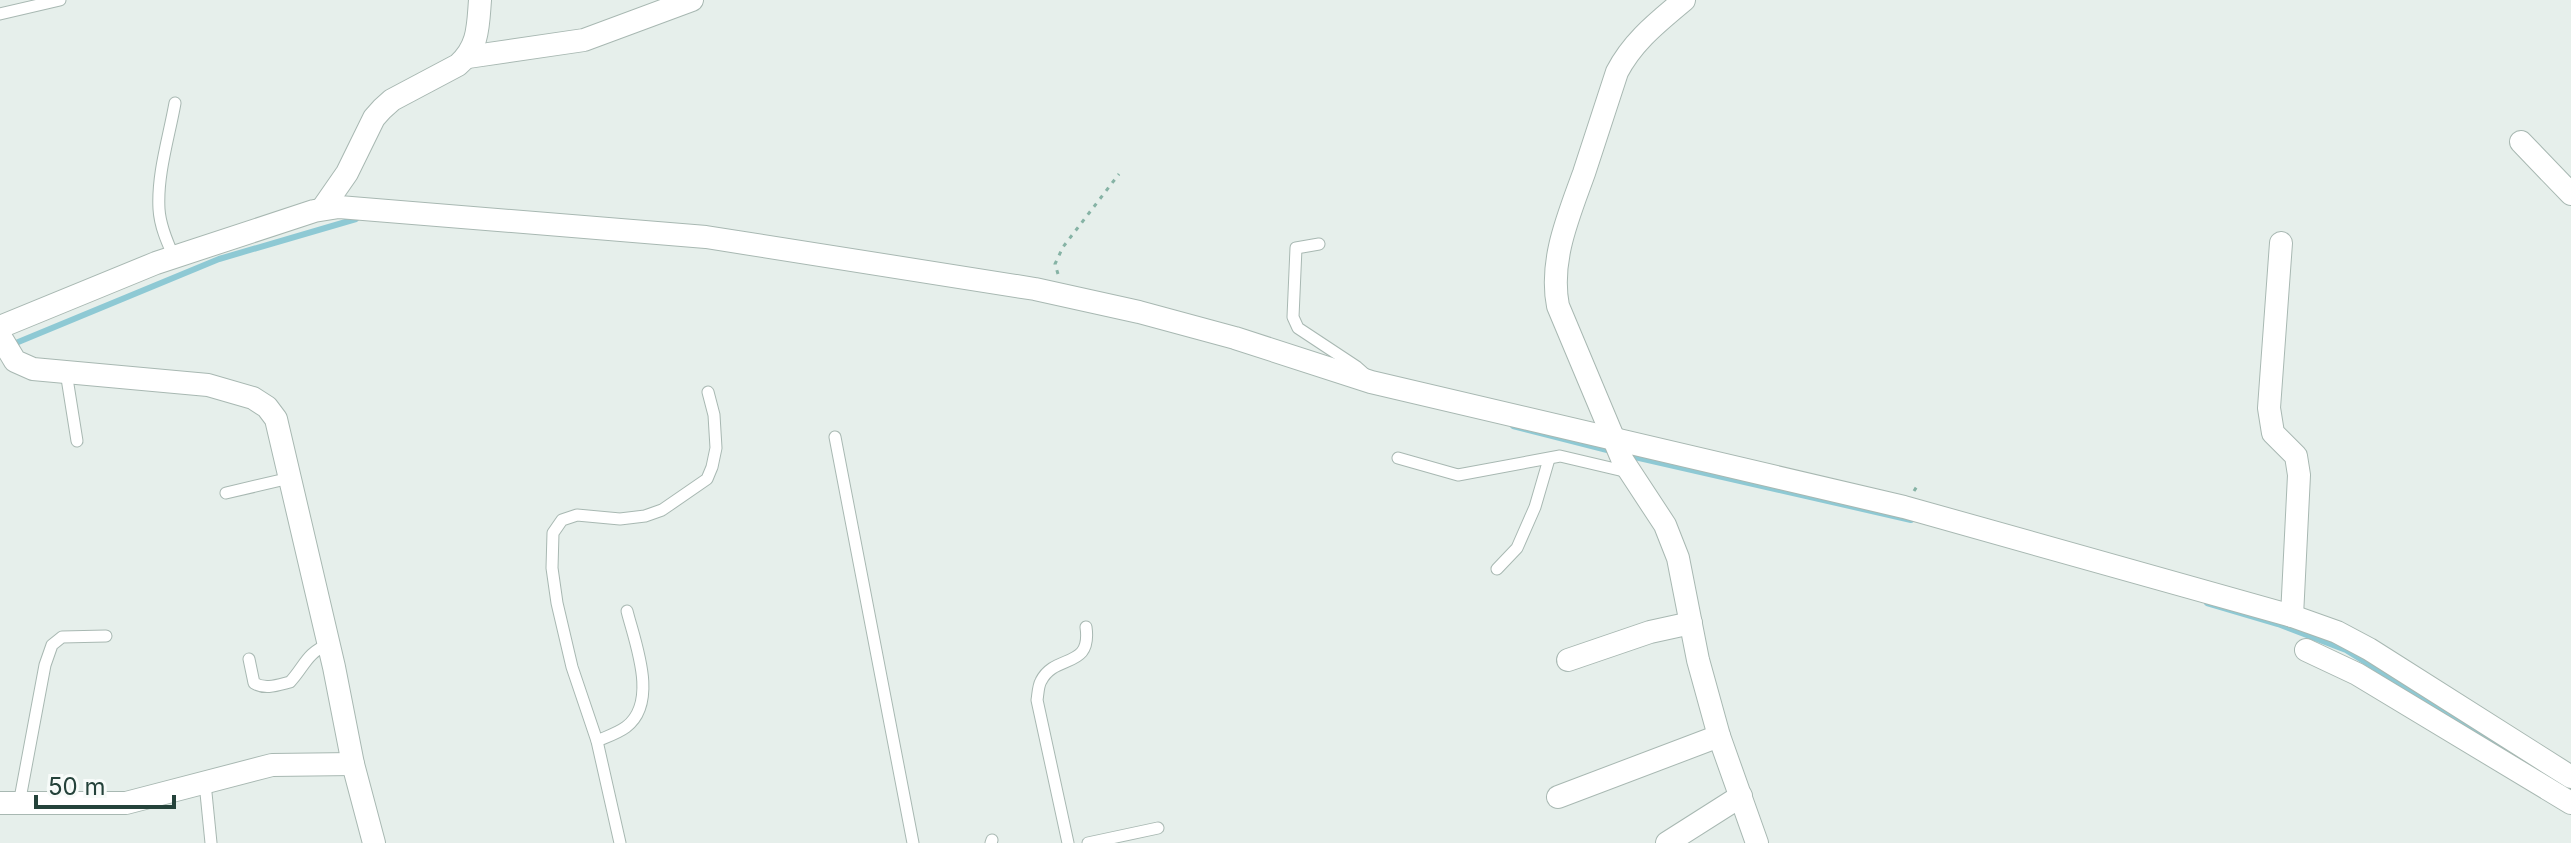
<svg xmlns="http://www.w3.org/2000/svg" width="2571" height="843" font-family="Inter,sans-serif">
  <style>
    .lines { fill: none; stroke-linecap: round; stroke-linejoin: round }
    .stream { stroke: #8ec9d4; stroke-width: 6 }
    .lane-casing { stroke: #a8b8b2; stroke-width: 13 }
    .street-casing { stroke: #a8b8b2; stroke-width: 24 }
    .path { stroke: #86b3a5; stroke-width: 3; stroke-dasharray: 4 6; stroke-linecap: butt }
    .lane { stroke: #fff; stroke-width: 11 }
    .street { stroke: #fff; stroke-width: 22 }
  </style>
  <rect width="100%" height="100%" fill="#e6efeb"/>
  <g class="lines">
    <!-- stream -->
    <g class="stream">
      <polyline points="11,345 219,259 356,219"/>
      <polyline points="1513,426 1615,452"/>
      <polyline points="1626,455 1911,520"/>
      <polyline points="2207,603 2278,624 2346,650 2565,786"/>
    </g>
    <defs>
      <g id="lane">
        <polyline points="0,14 60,0"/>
        <polyline points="1319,244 1296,248 1293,317 1298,328 1357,367 1366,375"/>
        <path d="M174 257C167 242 160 226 159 209 157 174 169 137 175 103"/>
        <polyline points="66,372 77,441"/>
        <polyline points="835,437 913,843"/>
        <polyline points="1398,458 1458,475 1560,456 1628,472"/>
        <polyline points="226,493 290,478"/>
        <polyline points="1497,569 1517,548 1535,507 1549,459"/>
        <path d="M249 659 254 683C265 690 278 685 290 682 305 666 306 653 329 644"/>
        <path d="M597 741C606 737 618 733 626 727 659 702 635 643 627 611"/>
        <polyline points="205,783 211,843"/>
        <polyline points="19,804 45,665 52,645 62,637 106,636"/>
        <polyline points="620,843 597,741 572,667 557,603 552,568 553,533 562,520 577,515 620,519 645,516 662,510 707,479 712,467 716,448 714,415 708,392"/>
        <polyline points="991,843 992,840"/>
        <path d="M1068 843 1037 700C1038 695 1038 686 1041 681 1055 653 1092 670 1086 627"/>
        <polyline points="1088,843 1158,828"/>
      </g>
      <g id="street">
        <path d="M1684 0C1658 22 1633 41 1617 72 1606 106 1595 139 1584 173 1569 215 1549 260 1558 306L1623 461 1665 525 1678 558 1698 660 1719 736 1757 843"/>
        <polyline points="468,57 584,40 692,0"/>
        <polyline points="2521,142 2571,194"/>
        <path d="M322 209 347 173 374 118 382 109 392 100 458 65C479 47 478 25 480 0"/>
        <polyline points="2281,243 2269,408 2273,433 2296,456 2299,475 2292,616"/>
        <polyline points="0,327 156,263 314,211 339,207 706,237 1035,289 1139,312 1235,338 1371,382 1904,507 2292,616 2337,632 2369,649 2571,777"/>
        <polyline points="0,336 15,361 33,369 208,385 253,398 267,407 276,419 334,667 353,764 374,843"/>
        <polyline points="2306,650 2357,674 2571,803"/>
        <polyline points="1568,660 1650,632 1691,623"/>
        <polyline points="1558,797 1719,736"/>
        <polyline points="0,803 126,803 272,765 353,764"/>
        <polyline points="1667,843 1741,796"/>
      </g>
    </defs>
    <!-- lane casing -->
    <use href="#lane" class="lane-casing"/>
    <!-- street casing -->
    <use href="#street" class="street-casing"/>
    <!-- path -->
    <g class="path">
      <polyline points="1058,274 1055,264 1063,247 1119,174"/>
      <polyline points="1914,491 1919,483"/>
    </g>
    <!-- lane -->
    <use href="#lane" class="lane"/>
    <!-- street -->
    <use href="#street" class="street"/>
  </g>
  <!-- scale -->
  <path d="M36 795v12h138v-12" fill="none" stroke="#24423a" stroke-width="4"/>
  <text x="48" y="795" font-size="24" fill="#24423a" stroke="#f7fbf9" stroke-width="6" paint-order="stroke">50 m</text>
</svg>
